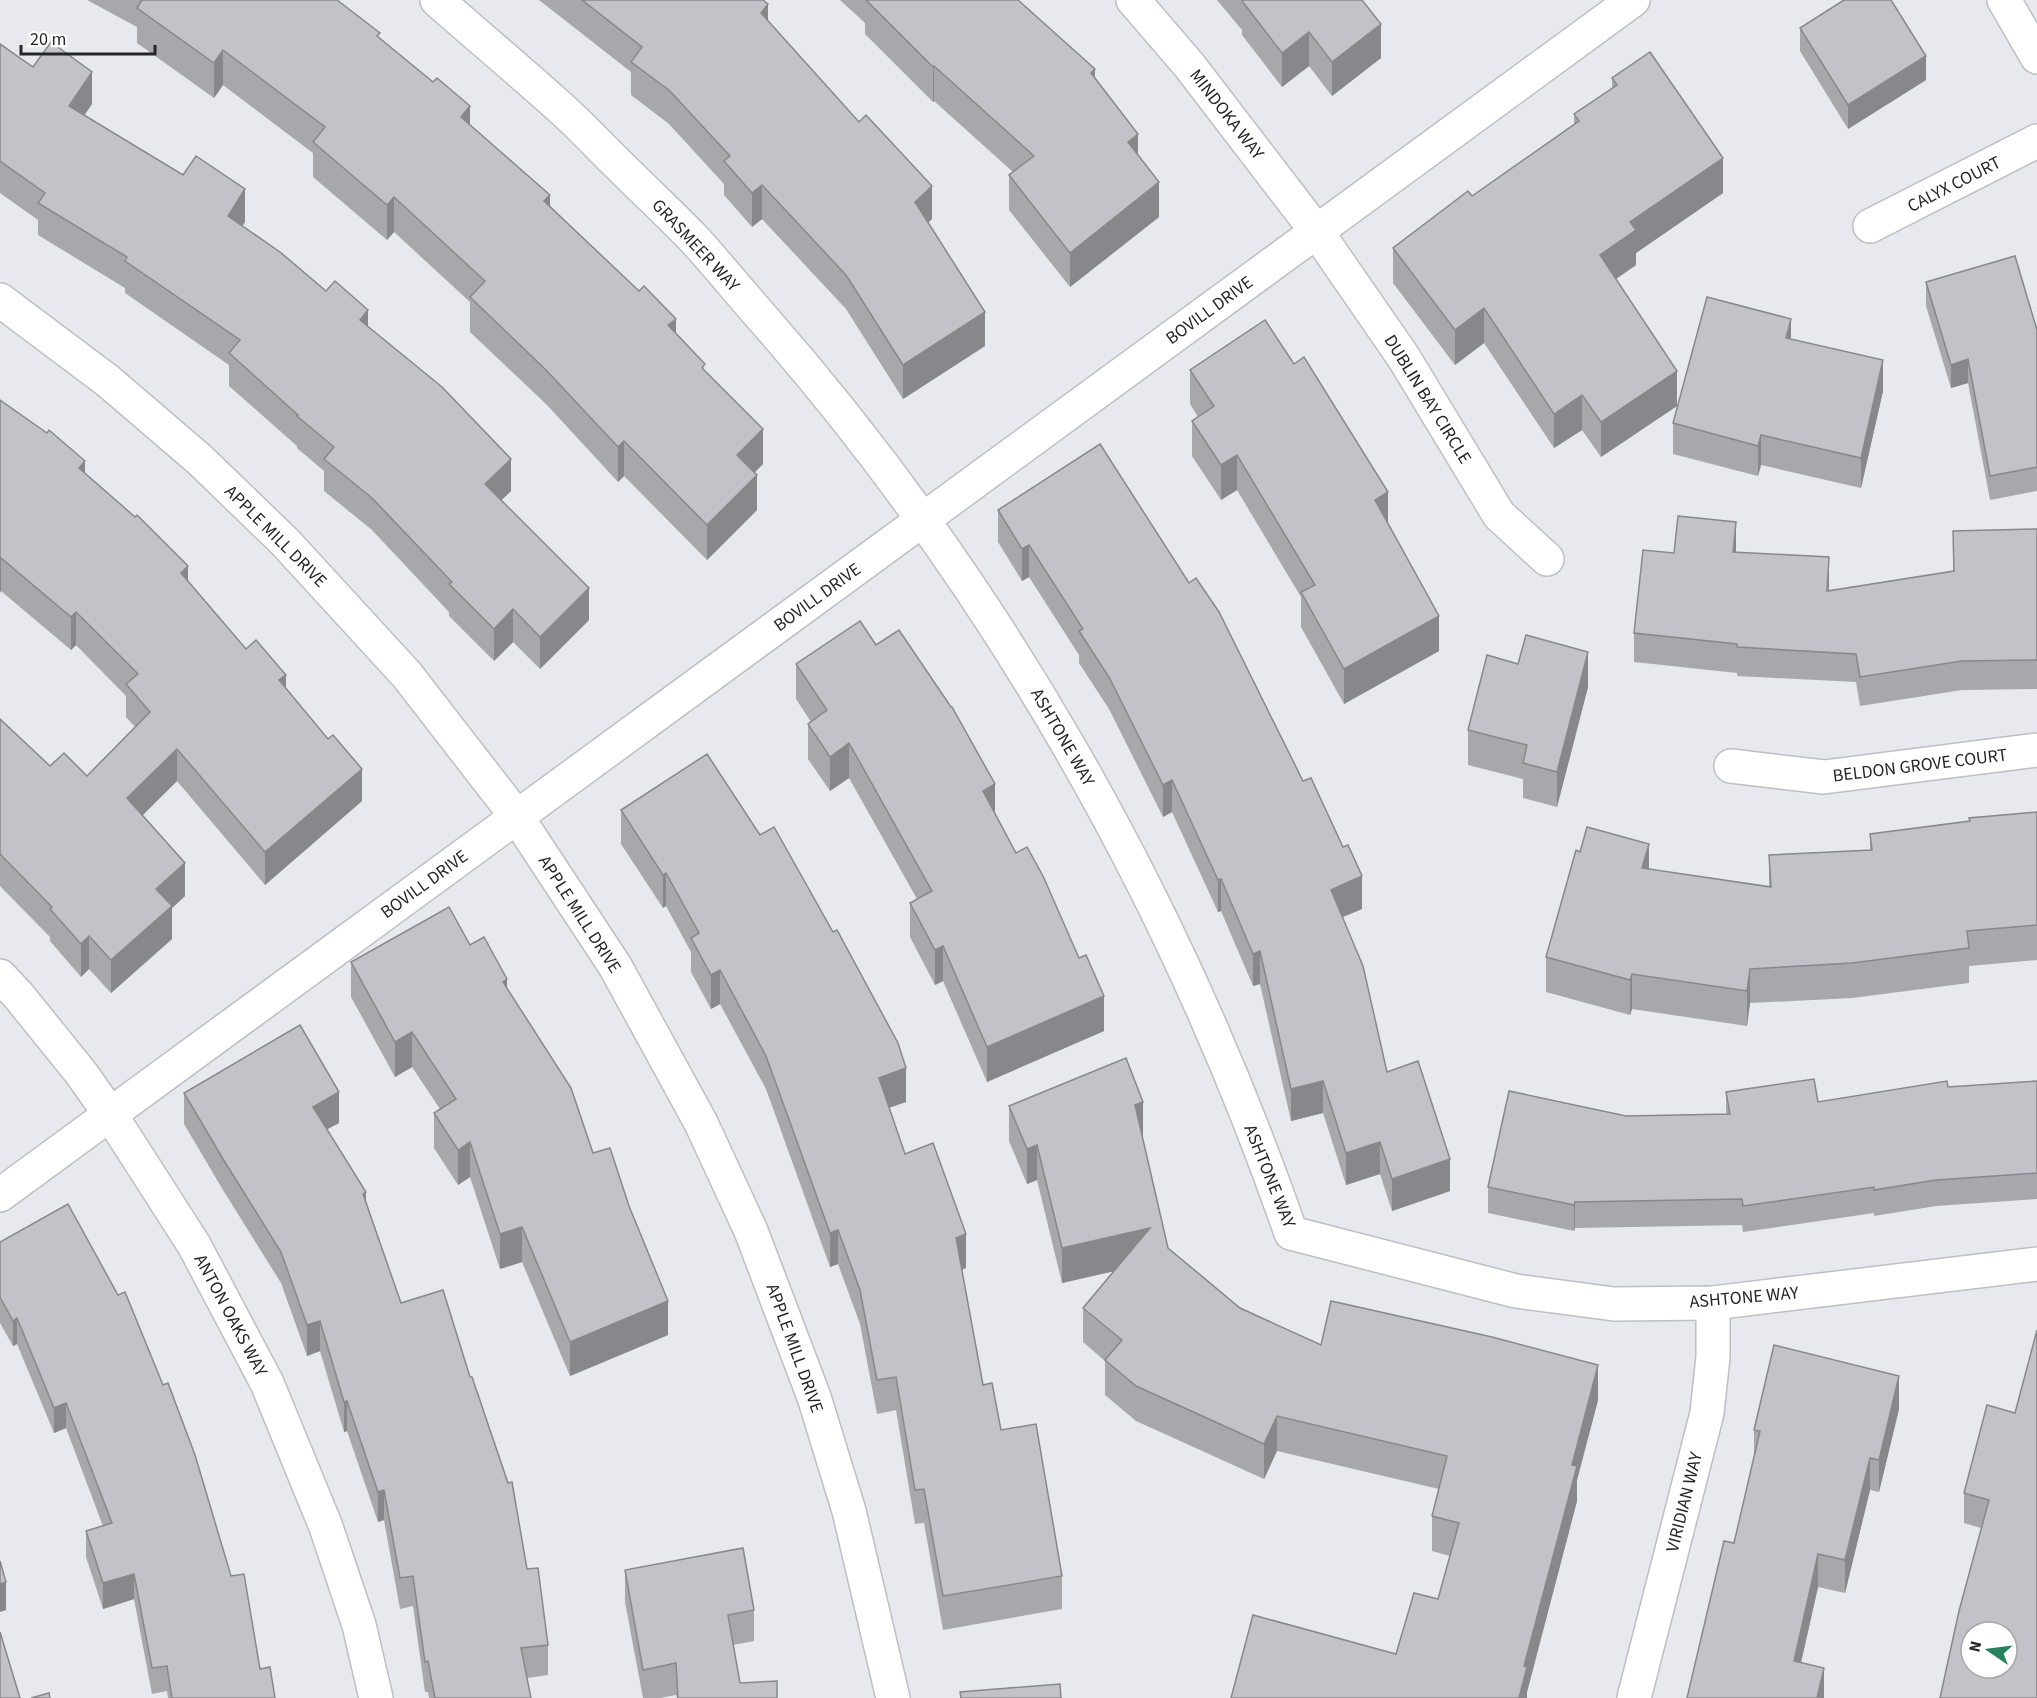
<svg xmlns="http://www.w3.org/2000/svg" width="2037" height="1698" font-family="'Source Sans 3',sans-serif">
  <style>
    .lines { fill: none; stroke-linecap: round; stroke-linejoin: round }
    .minor-casing { stroke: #bebec4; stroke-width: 36 }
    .minor { stroke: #fff; stroke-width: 33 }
    .wall { fill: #a7a7ac }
    .shaded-wall { fill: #88888c }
    .building { fill: #c2c2c8; stroke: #88888c; stroke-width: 1.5; fill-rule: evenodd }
    .labels { text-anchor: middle; stroke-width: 5; stroke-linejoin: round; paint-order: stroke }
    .street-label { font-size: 18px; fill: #262628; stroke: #fff }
  </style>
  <rect width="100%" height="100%" fill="#e8e8ef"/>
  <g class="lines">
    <defs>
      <g id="minor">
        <path d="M437 0C479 37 522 73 563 110 584 129 603 150 623 169 647 193 671 215 694 239 716 263 737 289 759 314 995 582 1174 896 1291 1233L1516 1291 1614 1304 1713 1303 2037 1264"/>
        <polyline points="1133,0 1189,65 1317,232 1404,358 1499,515 1547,559"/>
        <polyline points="2004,0 2037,57"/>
        <polyline points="1870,226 2037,141"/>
        <polyline points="0,300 108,381 199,459 285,542 407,675 517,817 615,966 701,1123 751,1231 814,1397 849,1511 893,1698"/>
        <polyline points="1731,766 1824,777 2037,750"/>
        <polyline points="0,976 18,995 81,1073 110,1114 194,1245 267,1383 326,1527 359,1625 376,1698"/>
        <polyline points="0,1195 1633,0"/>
        <polyline points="1634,1698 1707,1413 1713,1357 1713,1303"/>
      </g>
    </defs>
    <!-- minor casing -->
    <use href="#minor" class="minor-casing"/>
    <!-- minor -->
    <use href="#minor" class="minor"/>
  </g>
  <!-- wall -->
  <g class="wall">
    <polygon points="87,0 337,0 380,38 470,125 676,333 705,371 763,464 754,473 757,510 707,560 624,476 618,482 547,405 470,332 470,302 394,232 387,240 313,177 313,153 223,85 214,98 137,43 137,27"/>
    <polygon points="539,0 728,0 768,21 932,219 928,223 985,346 903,399 846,309 762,219 752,227 724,195 724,184 669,124 631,95 631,72"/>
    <polygon points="840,0 1018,0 1095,78 1138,155 1159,217 1070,287 1009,210 1009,175 1013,172 934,101 933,102 865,34 865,23"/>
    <polygon points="1217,0 1362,0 1381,58 1332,96 1309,66 1282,87 1242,35 1242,30"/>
    <polygon points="1800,28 1926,80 1848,129 1800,51"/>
    <polygon points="0,44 33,67 92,104 84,115 245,222 242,226 326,291 368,326 511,491 501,500 589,620 540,669 513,642 494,661 449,616 449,612 372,530 324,491 324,471 297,448 297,446 229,386 229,365 125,293 125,288 38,235 38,220 0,193"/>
    <polygon points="1612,78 1723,193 1636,253 1636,265 1616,279 1677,406 1601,457 1582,430 1554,448 1484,343 1455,365 1393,283 1393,248 1472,196 1574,124 1574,114 1612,89"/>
    <polygon points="1926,282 2037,330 2037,491 1990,500 1968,383 1951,388 1926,306"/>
    <polygon points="1190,370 1388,525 1439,651 1344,704 1301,627 1301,597 1237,490 1221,500 1192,456 1192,421 1198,417 1190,404"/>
    <polygon points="1883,391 1861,488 1761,465 1758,476 1673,454 1673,423"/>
    <polygon points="0,400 85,474 188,581 246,649 286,688 362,801 265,885 177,781 142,815 185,896 172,908 172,939 111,993 89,969 81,977 50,941 50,937 0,886 0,719 50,766 87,776 135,727 126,717 126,696 76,645 71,650 1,591"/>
    <polygon points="998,510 1362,909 1342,917 1387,1072 1450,1191 1392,1211 1380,1174 1346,1185 1323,1113 1291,1121 1260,984 1253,986 1221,911 1218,912 1172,812 1163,817 1109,709 1079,663 1079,655 1029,577 1022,581 998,542"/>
    <polygon points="2037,529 2037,689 1962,690 1860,706 1856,682 1737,676 1737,673 1634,662 1634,633 1674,553 1736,552 1829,591 1953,571 1953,531"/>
    <polygon points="796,664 995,814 1104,1031 987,1082 943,981 935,985 910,937 910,903 917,899 849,778 830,791 808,759 808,724 811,722 796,699"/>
    <polygon points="1518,664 1588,687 1557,807 1523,798 1523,779 1468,765 1468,730"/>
    <polygon points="621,810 906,1102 889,1108 905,1154 966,1268 962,1270 983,1385 1001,1430 1062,1576 1062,1609 943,1630 924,1523 915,1524 896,1410 877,1414 860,1324 838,1264 830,1267 766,1089 720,1004 711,1009 691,972 691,952 666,906 663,908 621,844"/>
    <polygon points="2037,812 2037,960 1969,966 1969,983 1852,998 1750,1003 1747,1026 1632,1009 1630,1015 1546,992 1546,957 1649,869 1769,886 1769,855 1870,850 1870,834"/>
    <polygon points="470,945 507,989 593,1153 668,1335 570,1376 522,1262 500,1269 470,1177 458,1185 434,1148 434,1113 440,1109 412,1067 395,1077 351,997 351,962"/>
    <polygon points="2037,1081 2037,1199 1936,1206 1874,1216 1874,1213 1743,1232 1742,1225 1575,1228 1574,1231 1488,1213 1488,1187 1626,1116 1726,1114 1726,1092 1818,1102 1948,1087"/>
    <polygon points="184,1093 339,1123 327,1129 366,1204 401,1303 527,1569 548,1645 548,1675 527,1678 531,1698 429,1698 428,1692 425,1692 413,1606 400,1609 384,1520 378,1522 347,1431 344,1432 320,1351 307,1356 281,1283 223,1190 184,1124"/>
    <polygon points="1009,1106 1143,1137 1142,1137 1168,1248 1240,1308 1321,1345 1598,1400 1577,1480 1577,1501 1527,1692 1527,1698 1396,1654 1438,1599 1450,1556 1432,1551 1432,1516 1439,1489 1277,1451 1264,1479 1136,1421 1105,1395 1105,1361 1083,1342 1083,1308 1114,1271 1062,1283 1037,1180 1027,1184 1009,1141"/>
    <polygon points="0,1242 231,1576 260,1669 275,1698 168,1698 167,1691 152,1694 134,1599 103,1609 86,1557 86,1531 103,1526 66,1428 54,1433 17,1344 13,1346 0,1323"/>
    <polygon points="1987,1405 2037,1698 1981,1528 1964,1523 1964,1493"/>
    <polygon points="1899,1409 1879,1492 1870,1490 1845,1593 1818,1587 1801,1663 1824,1698 1687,1698 1734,1543 1754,1458 1754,1430"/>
    <polygon points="625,1570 754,1610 754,1641 733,1645 740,1683 777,1698 677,1698 676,1695 660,1698 643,1698 625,1602"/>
  </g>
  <!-- shaded-wall -->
  <g class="shaded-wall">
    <polygon points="768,4 768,38 761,13"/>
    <polygon points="1381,24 1381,58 1332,96 1332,62"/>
    <polygon points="1309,32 1309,66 1282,87 1282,53"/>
    <polygon points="223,50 223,85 214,98 214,63"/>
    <polygon points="1926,56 1926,80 1848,129 1848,105"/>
    <polygon points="934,66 934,101 933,102 933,67"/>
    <polygon points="1095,69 1095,104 1091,73"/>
    <polygon points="92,72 92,104 69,138 69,106"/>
    <polygon points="470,106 470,141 461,117"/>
    <polygon points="1138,134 1138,169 1128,142"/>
    <polygon points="1723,158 1723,193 1636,253 1636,265 1600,290 1600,255 1630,222"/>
    <polygon points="1159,182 1159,217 1070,287 1070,253"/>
    <polygon points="762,185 762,219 752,227 752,193"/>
    <polygon points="932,186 932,219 915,235 915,202"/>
    <polygon points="245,189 245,222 228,248 228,216"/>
    <polygon points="550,195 550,230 544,201"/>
    <polygon points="394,197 394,232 387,240 387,205"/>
    <polygon points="1484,308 1484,343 1455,365 1455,330"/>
    <polygon points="368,310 368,342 360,320"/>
    <polygon points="985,312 985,346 903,399 903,365"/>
    <polygon points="676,319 676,354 668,325"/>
    <polygon points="1791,319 1791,349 1786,338"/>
    <polygon points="1968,359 1968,383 1951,388 1951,365"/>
    <polygon points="1883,360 1883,391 1861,488 1861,458"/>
    <polygon points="1677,371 1677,406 1601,457 1601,422"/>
    <polygon points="1582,395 1582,430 1554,448 1554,414"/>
    <polygon points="763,429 763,464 737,490 737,455"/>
    <polygon points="1761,435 1761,465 1758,476 1758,446"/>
    <polygon points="624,441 624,476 618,482 618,447"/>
    <polygon points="1237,455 1237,490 1221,500 1221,465"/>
    <polygon points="511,459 511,491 485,516 485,484"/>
    <polygon points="85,461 85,494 79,468"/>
    <polygon points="757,475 757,510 707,560 707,525"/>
    <polygon points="1388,492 1388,527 1375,500"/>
    <polygon points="1736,522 1736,551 1733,581 1733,552"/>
    <polygon points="1029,545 1029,577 1022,581 1022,549"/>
    <polygon points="1829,557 1829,586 1827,620 1827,591"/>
    <polygon points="1,558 1,591 0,593 0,560"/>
    <polygon points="188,566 188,598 181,573"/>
    <polygon points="589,588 589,620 540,669 540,637"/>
    <polygon points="513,609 513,642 494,661 494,629"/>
    <polygon points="76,612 76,645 71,650 71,617"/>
    <polygon points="1439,616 1439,651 1344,704 1344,669"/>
    <polygon points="1588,652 1588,687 1557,807 1557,772"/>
    <polygon points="286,675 286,707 279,680"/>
    <polygon points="849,743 849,778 830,791 830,757"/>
    <polygon points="177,749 177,781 127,831 127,798"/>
    <polygon points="362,769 362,801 265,885 265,852"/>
    <polygon points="1172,780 1172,812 1163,817 1163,785"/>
    <polygon points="995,784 995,818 983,791"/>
    <polygon points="1649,844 1649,879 1642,868"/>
    <polygon points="185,863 185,896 172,908 172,939 111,993 111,960 156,889"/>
    <polygon points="666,873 666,906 663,908 663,875"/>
    <polygon points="1362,876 1362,909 1331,922 1331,890"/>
    <polygon points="1221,879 1221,911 1218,912 1218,880"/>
    <polygon points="89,936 89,969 81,977 81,944"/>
    <polygon points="943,946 943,981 935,985 935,950"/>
    <polygon points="1260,951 1260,984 1253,986 1253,954"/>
    <polygon points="1750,969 1750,1003 1747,1026 1747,991"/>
    <polygon points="720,970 720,1004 711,1009 711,975"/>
    <polygon points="1632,974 1632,1009 1630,1015 1630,980"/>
    <polygon points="507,979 507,1014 503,982"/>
    <polygon points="1104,996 1104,1031 987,1082 987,1047"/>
    <polygon points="412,1032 412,1067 395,1077 395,1042"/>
    <polygon points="906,1068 906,1102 879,1111 879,1078"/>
    <polygon points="1323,1081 1323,1113 1291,1121 1291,1089"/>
    <polygon points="339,1092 339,1123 313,1137 313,1107"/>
    <polygon points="1143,1102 1143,1137 1135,1140 1135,1105"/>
    <polygon points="470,1142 470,1177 458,1185 458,1150"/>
    <polygon points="1380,1142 1380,1174 1346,1185 1346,1153"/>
    <polygon points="1037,1145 1037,1180 1027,1184 1027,1149"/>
    <polygon points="1450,1159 1450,1191 1392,1211 1392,1179"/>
    <polygon points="366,1192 366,1222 363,1194"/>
    <polygon points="1575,1202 1575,1228 1574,1231 1574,1205"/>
    <polygon points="522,1227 522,1262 500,1269 500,1234"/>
    <polygon points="1150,1228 1150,1263 1062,1283 1062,1248"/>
    <polygon points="838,1230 838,1264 830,1267 830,1233"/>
    <polygon points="966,1234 966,1268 956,1272 956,1238"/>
    <polygon points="668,1301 668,1335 570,1376 570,1342"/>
    <polygon points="17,1318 17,1344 13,1346 13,1321"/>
    <polygon points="320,1321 320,1351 307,1356 307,1325"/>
    <polygon points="1598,1365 1598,1400 1577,1480 1577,1501 1527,1692 1527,1698 1519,1698 1524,1666 1572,1465"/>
    <polygon points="1899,1376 1899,1409 1879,1492 1879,1460"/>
    <polygon points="347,1401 347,1431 344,1432 344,1402"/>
    <polygon points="66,1403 66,1428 54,1433 54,1408"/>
    <polygon points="1277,1416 1277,1451 1264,1479 1264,1444"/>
    <polygon points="1870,1458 1870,1490 1845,1593 1845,1560"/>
    <polygon points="384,1490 384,1520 378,1522 378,1492"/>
    <polygon points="1818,1554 1818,1587 1794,1693 1794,1661"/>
    <polygon points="134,1574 134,1599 103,1609 103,1583"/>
    <polygon points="6,1582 6,1610 0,1612 0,1584"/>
    <polygon points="1824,1668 1824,1698 1817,1698"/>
  </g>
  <!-- building -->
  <g class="building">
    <polygon points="142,0 337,0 380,33 377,36 433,82 437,78 470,106 461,117 550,195 544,201 639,291 644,286 676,319 668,325 705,364 702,368 763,429 737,455 757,475 707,525 624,441 618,447 547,371 470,297 485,281 394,197 387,205 313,142 325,127 223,50 214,63 137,8"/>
    <polygon points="582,0 763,0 768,4 761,13 859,122 866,115 932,186 915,202 985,312 903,365 846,275 762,185 752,193 724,161 730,156 669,90 631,62 642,47"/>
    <polygon points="866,0 1018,0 1095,69 1091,73 1138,134 1128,142 1159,182 1070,253 1009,175 1034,156 934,66 933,67"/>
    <polygon points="1243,0 1362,0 1381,24 1332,62 1309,32 1282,53 1242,1"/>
    <polygon points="1844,0 1891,0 1926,56 1848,105 1800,28"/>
    <polygon points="51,42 92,72 69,106 183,175 196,156 245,189 228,216 280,252 326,291 335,281 368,310 360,320 442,387 511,459 485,484 589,588 540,637 513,609 494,629 449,584 452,582 372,498 324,459 334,447 297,416 298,415 229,353 240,340 125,261 127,257 38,203 45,193 0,161 0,44 33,67"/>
    <polygon points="1650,52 1723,158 1630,222 1636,230 1600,255 1677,371 1601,422 1582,395 1554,414 1484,308 1455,330 1393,248 1468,191 1472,196 1579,121 1574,114 1617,85 1612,78"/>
    <polygon points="2015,256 2037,330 2037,467 1990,476 1968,359 1951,365 1926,282"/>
    <polygon points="1707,297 1791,319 1786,338 1883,360 1861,458 1761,435 1758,446 1673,423"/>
    <polygon points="1265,320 1294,364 1304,357 1388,492 1375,500 1439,616 1344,669 1301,592 1315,585 1237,455 1221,465 1192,421 1214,406 1190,370"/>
    <polygon points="0,400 47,433 49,430 85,461 79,468 135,517 137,515 188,566 181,573 246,649 256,640 286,675 279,680 328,739 333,735 362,769 265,852 177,749 127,798 185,863 156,889 172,906 111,960 89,936 81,944 50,909 52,907 0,854 0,719 50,766 64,753 87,776 150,712 126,684 138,674 76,612 71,617 1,558 0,560"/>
    <polygon points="1100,444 1189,583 1196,578 1219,612 1303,781 1311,778 1343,847 1348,845 1362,876 1331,890 1363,966 1387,1072 1418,1061 1450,1159 1392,1179 1380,1142 1346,1153 1323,1081 1291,1089 1260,951 1253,954 1221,879 1218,880 1172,780 1163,785 1109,677 1079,631 1083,629 1029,545 1022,549 998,510"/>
    <polygon points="1678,516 1736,522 1733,552 1829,557 1827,591 1954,571 1953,531 2037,529 2037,660 1962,661 1860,677 1856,654 1737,647 1737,644 1634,633 1643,550 1674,553"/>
    <polygon points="860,621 876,645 899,630 951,707 952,707 995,784 983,791 1016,853 1027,847 1043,876 1079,958 1086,955 1104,996 987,1047 943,946 935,950 910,903 932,891 849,743 830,757 808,724 827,710 796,664"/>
    <polygon points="1526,635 1588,652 1557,772 1523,763 1527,745 1468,730 1487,655 1518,664"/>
    <polygon points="707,754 760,835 774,827 833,932 837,930 898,1043 906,1068 879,1078 905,1154 933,1143 966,1234 956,1238 983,1385 992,1383 1001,1430 1036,1424 1062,1576 943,1596 924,1489 915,1490 896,1377 877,1380 860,1290 838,1230 830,1233 766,1056 720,970 711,975 691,938 699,933 666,873 663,875 621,810"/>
    <polygon points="2037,812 2037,925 1967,931 1969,948 1852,963 1750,969 1747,991 1632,974 1630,980 1546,957 1576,850 1580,852 1587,827 1649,844 1642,868 1771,887 1769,855 1872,850 1870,834 1970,821 1969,818"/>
    <polygon points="449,907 470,945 484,937 507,979 503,982 571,1088 593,1153 610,1148 629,1206 668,1301 570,1342 522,1227 500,1234 470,1142 458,1150 434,1113 456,1099 412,1032 395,1042 351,962"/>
    <polygon points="300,1025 339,1092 313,1107 366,1192 363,1194 401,1303 443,1290 470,1377 472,1377 508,1483 512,1482 527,1569 538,1568 548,1645 521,1648 531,1698 435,1698 428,1661 425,1662 413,1576 400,1578 384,1490 378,1492 347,1401 344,1402 320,1321 307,1325 281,1252 223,1159 184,1093"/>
    <polygon points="1126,1058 1143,1102 1135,1105 1168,1248 1240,1308 1321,1345 1331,1301 1492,1337 1598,1365 1572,1465 1577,1466 1524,1666 1527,1667 1519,1698 1231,1698 1253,1615 1396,1654 1414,1593 1438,1599 1459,1523 1432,1516 1447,1456 1277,1416 1264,1444 1136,1386 1105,1360 1122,1340 1083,1308 1150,1228 1062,1248 1037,1145 1027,1149 1009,1106"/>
    <polygon points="1814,1079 1818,1102 1947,1081 1948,1087 2037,1081 2037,1173 1936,1180 1874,1190 1874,1187 1743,1206 1742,1199 1575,1202 1574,1205 1488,1187 1509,1091 1626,1116 1730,1114 1726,1092"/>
    <polygon points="68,1204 118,1295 125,1292 163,1385 168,1383 195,1455 231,1576 244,1574 260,1669 270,1667 275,1698 172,1698 167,1666 152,1668 134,1574 103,1583 86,1531 112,1523 66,1403 54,1408 17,1318 13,1321 0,1297 0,1242"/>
    <path d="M2037 1330V1698H1940L1959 1611 1989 1500 1964 1493 1987 1405 2015 1413ZM1971 1632H2007V1668H1971Z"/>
    <polygon points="1774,1345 1899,1376 1879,1460 1870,1458 1845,1560 1818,1554 1794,1661 1824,1668 1817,1698 1687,1698 1724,1541 1734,1543 1760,1431 1754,1430"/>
    <polygon points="743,1548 754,1610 728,1615 740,1683 777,1681 777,1698 678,1698 676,1663 643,1670 625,1570"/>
    <polygon points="0,1561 6,1582 0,1584"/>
    <polygon points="0,1632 20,1698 0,1698"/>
    <polygon points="1060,1684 1061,1698 961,1698 960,1692"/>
    <polygon points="49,1693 50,1698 31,1698"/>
  </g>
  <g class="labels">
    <!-- street labels -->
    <g class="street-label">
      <text transform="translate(1227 114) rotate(52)" y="6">MINDOKA WAY</text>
      <text transform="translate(1954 184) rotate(-27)" y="6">CALYX COURT</text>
      <text transform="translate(696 245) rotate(47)" y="6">GRASMEER WAY</text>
      <text transform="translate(1209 310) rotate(-36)" y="6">BOVILL DRIVE</text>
      <text transform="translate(1428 399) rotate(58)" y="6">DUBLIN BAY CIRCLE</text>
      <text transform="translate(276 536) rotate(45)" y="6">APPLE MILL DRIVE</text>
      <text transform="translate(817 597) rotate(-36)" y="6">BOVILL DRIVE</text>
      <text transform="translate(1063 737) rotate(60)" y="6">ASHTONE WAY</text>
      <text transform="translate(1920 765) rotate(-7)" y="6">BELDON GROVE COURT</text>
      <text transform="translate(424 884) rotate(-36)" y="6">BOVILL DRIVE</text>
      <text transform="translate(580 914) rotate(57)" y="6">APPLE MILL DRIVE</text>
      <text transform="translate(1270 1176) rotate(68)" y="6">ASHTONE WAY</text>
      <text transform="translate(1744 1297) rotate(-5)" y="6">ASHTONE WAY</text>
      <text transform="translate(231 1315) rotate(62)" y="6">ANTON OAKS WAY</text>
      <text transform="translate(795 1348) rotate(70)" y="6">APPLE MILL DRIVE</text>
      <text transform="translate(1684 1502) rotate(-76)" y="6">VIRIDIAN WAY</text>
    </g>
  </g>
  <!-- north arrow -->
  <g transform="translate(1989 1650) rotate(284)"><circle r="28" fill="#ffffff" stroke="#a8a8a9" stroke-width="1.5"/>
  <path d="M0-4.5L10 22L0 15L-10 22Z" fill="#25835b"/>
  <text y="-9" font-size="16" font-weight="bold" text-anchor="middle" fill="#262628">N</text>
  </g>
  <!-- scale -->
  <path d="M21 45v9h134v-9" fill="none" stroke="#262628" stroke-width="3"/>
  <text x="30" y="45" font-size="18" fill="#262628" stroke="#ffffff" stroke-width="4.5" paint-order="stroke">20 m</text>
</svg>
